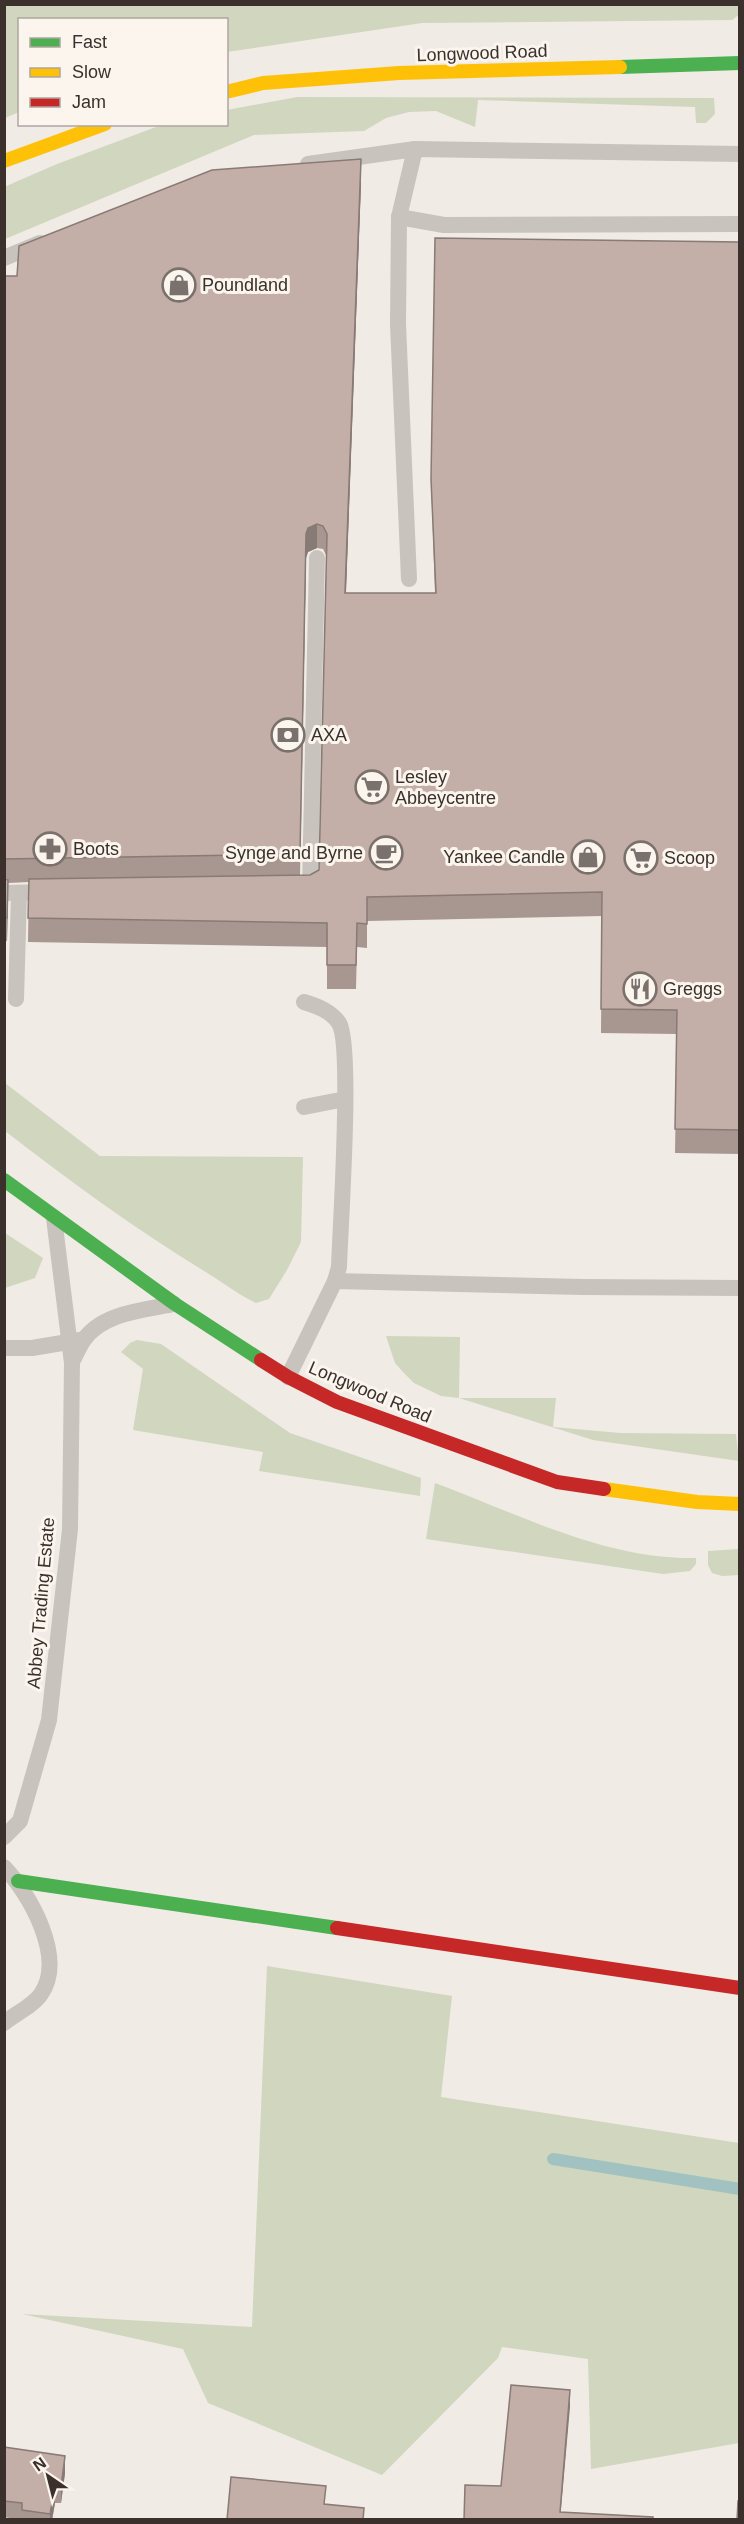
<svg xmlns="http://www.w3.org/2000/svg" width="744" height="2524" font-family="Helvetica,sans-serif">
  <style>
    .green { fill: #d1d6bf }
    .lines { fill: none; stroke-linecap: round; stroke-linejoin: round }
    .stream { stroke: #a1c2c1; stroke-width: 12 }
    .lane { stroke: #c9c3be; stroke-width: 16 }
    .fast { stroke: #4caf50; stroke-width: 14 }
    .slow { stroke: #ffc107; stroke-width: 14 }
    .jam { stroke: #c62828; stroke-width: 14 }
    .wall { fill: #a89690; fill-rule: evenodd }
    .shaded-wall { fill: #887a75 }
    .building { fill: #c3afa7; stroke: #887a75; stroke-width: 1.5 }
    .labels { text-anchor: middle; stroke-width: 6; stroke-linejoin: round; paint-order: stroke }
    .street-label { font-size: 18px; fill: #3b302b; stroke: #fbf5ee }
    .poi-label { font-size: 18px; fill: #3b302b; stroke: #fbf5ee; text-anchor: start }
  </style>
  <rect width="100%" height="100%" fill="#f0ebe5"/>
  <!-- green -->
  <g class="green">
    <polygon points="5,4 739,4 740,14 732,20 422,23 227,52 226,20 20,20 19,112 5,118"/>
    <polygon points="297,97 714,98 715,114 706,123 696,123 695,107 478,100 475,127 436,111 409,112 386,118 364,131 254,135 5,239 4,187 57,164 156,127 168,125 226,124 227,110"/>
    <path d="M5 1083 100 1156 303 1157 301 1242 287 1270 269 1299 256 1303C239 1295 225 1284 209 1274 138 1231 71 1182 5 1131Z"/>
    <polygon points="5,1233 43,1258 35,1278 5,1288"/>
    <polygon points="386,1336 460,1337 459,1398 556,1398 553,1427 620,1433 736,1434 739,1461 593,1440 459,1398 441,1396 414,1383 403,1372 395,1363"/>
    <polygon points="137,1340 161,1344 290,1433 421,1478 420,1496 259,1471 263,1452 133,1430 143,1369 121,1352 130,1343"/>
    <path d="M435 1483C518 1514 606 1560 696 1558V1564L690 1571 663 1574 426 1539Z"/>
    <polygon points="739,1549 739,1575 722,1576 712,1573 708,1565 708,1551"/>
    <polygon points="267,1966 452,1996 441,2097 739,2143 739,2443 591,2469 588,2359 502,2347 498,2358 382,2475 208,2403 183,2349 22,2314 252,2327"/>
  </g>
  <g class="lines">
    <!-- stream -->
    <polyline class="stream" points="553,2159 740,2189"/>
    <!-- lane -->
    <g class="lane">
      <polyline points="308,164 415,149 740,154"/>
      <polyline points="399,217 444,225 740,224"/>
      <polyline points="4,258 40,243"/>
      <polyline points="409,579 398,324 399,217 415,149"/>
      <polyline points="302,888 310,888 317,558"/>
      <polyline points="4,893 52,892"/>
      <polyline points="16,999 19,893"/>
      <polyline points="304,1107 345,1099"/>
      <polyline points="335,1281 583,1287 740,1288"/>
      <polyline points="4,1348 32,1348 80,1340"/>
      <path d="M72 1362C76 1355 79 1347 83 1341 101 1313 144 1310 174 1304"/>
      <path d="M288 1377 335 1281 339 1267C340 1229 353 1046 339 1023 331 1011 317 1006 304 1002"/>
      <polyline points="4,1837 20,1821 49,1720 70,1529 72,1363 54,1218"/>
      <path d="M4 1867C30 1894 66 1958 41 1994 34 2005 15 2014 4 2023"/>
    </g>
    <!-- fast -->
    <g class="fast">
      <polyline points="620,67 740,63"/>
      <polyline points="4,1180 175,1304 261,1360"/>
      <polyline points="18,1881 337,1928"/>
    </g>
    <!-- slow -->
    <g class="slow">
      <polyline points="226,92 263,83 399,73 620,67"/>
      <polyline points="4,161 105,124"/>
      <polyline points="604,1489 697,1502 740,1504"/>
    </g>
    <!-- jam -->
    <g class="jam">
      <polyline points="261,1360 288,1377 337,1402 557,1482 604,1489"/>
      <polyline points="337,1928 740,1988"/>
    </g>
  </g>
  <!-- wall -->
  <g class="wall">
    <path d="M361 183 346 593H435L431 479 740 242V1154L675 1153 677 1034 601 1033 602 916 367 921V948L357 947 356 989H327V947L28 942 29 882 8 883 7 941H4V276H17ZM317 548 323 549 327 557 319 870 310 875H300L306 558 308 552Z"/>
    <polygon points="4,2447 65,2473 61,2503 55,2503 52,2520 21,2520 4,2517"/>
  </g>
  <!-- shaded-wall -->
  <g class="shaded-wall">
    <polygon points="361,159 361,183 345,617 345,593"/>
    <polygon points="317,524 317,548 308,552 306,558 300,878 306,534 308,528"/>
    <polygon points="8,880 8,903 7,941 7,918"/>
    <polygon points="570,2390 570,2407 560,2520 560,2512"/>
    <polygon points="65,2456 65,2473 61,2503 61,2487"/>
    <polygon points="55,2486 55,2503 52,2520 50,2520 50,2514"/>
  </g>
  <!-- building -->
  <g class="building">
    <polygon points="361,159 345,593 436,593 431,479 435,238 740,242 740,1130 675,1129 677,1010 601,1009 602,892 367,897 367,924 357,923 356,965 327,965 327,923 28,918 29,879 310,875 319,870 327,534 323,526 317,524 308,528 306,534 300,854 4,859 4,276 17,276 19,246 212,170"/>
    <polygon points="4,879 8,880 7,918 4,918"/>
    <polygon points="511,2385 570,2390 560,2512 653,2517 653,2520 464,2520 465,2485 501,2486"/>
    <polygon points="4,2447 65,2456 61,2487 55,2486 50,2514 22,2510 22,2503 4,2501"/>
    <polygon points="231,2477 326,2486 324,2504 364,2508 363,2520 227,2520"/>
    <polygon points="738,2501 740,2501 740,2520 737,2520"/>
  </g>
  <!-- icons -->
  <defs>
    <symbol id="shop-ring" viewBox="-11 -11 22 22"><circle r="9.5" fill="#fbf5ee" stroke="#7a716c" stroke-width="1.5"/><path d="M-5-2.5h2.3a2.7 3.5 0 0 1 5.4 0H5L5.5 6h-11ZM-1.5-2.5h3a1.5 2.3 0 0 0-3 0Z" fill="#7a716c"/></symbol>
    <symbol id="bank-ring" viewBox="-11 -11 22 22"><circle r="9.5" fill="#fbf5ee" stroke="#7a716c" stroke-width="1.5"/><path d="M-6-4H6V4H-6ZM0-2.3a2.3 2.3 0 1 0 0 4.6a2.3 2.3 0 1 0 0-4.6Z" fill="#7a716c"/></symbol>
    <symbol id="supermarket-ring" viewBox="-11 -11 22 22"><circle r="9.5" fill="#fbf5ee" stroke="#7a716c" stroke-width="1.5"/><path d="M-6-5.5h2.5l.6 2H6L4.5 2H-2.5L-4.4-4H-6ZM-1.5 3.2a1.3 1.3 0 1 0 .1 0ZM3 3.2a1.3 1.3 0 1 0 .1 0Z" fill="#7a716c"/></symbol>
    <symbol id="pharmacy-ring" viewBox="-11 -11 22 22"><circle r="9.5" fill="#fbf5ee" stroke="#7a716c" stroke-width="1.5"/><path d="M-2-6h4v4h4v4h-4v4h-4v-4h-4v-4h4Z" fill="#7a716c"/></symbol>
    <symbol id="cafe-ring" viewBox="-11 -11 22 22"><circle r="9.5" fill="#fbf5ee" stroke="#7a716c" stroke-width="1.5"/><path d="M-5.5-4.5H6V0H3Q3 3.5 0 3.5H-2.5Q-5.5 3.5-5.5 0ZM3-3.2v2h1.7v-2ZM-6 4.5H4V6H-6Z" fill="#7a716c"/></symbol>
    <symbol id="restaurant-ring" viewBox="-11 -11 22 22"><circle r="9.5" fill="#fbf5ee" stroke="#7a716c" stroke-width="1.5"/><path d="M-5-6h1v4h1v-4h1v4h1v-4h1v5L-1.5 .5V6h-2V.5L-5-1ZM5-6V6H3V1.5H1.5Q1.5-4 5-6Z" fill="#7a716c"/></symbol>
  </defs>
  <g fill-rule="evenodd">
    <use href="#shop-ring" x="160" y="266" width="38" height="38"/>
    <use href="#bank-ring" x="269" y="716" width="38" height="38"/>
    <use href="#supermarket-ring" x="353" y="768" width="38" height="38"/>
    <use href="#pharmacy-ring" x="31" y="830" width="38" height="38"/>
    <use href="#cafe-ring" x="367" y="834" width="38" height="38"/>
    <use href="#shop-ring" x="569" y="838" width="38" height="38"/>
    <use href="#supermarket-ring" x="622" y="839" width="38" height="38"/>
    <use href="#restaurant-ring" x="621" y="970" width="38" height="38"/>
  </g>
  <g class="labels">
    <!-- street labels -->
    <g class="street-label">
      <text transform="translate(482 53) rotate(-2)" y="6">Longwood Road</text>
      <text transform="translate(370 1392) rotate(23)" y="6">Longwood Road</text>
      <text transform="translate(41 1603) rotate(-85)" y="6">Abbey Trading Estate</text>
    </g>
    <!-- poi labels -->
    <g class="poi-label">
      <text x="202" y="291">Poundland</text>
      <text x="311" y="741">AXA</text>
      <text x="395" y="783">Lesley<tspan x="395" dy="21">Abbeycentre</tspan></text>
      <text x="73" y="855">Boots</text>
      <text x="363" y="859" text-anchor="end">Synge and Byrne</text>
      <text x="565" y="863" text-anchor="end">Yankee Candle</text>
      <text x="664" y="864">Scoop</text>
      <text x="663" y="995">Greggs</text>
    </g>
  </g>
  <!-- border -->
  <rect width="744" height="2524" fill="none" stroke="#3b302b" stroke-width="12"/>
  <!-- legend -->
  <rect x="18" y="18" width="210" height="108" fill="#fbf5ee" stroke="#aea6a0" stroke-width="1.5"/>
  <rect x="30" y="38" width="30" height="9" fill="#4caf50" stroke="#aea6a0" stroke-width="1.5"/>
  <text x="72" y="48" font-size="18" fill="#3b302b">Fast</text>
  <rect x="30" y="68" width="30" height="9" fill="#ffc107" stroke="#aea6a0" stroke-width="1.5"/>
  <text x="72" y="78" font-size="18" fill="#3b302b">Slow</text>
  <rect x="30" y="98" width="30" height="9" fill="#c62828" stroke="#aea6a0" stroke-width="1.5"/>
  <text x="72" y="108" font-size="18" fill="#3b302b">Jam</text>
  <!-- north arrow -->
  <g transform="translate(48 2476) rotate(325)" stroke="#fbf5ee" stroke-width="4.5" paint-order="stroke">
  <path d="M0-4.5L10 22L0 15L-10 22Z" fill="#3b302b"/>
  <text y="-9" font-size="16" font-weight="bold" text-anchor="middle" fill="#3b302b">N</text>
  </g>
</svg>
